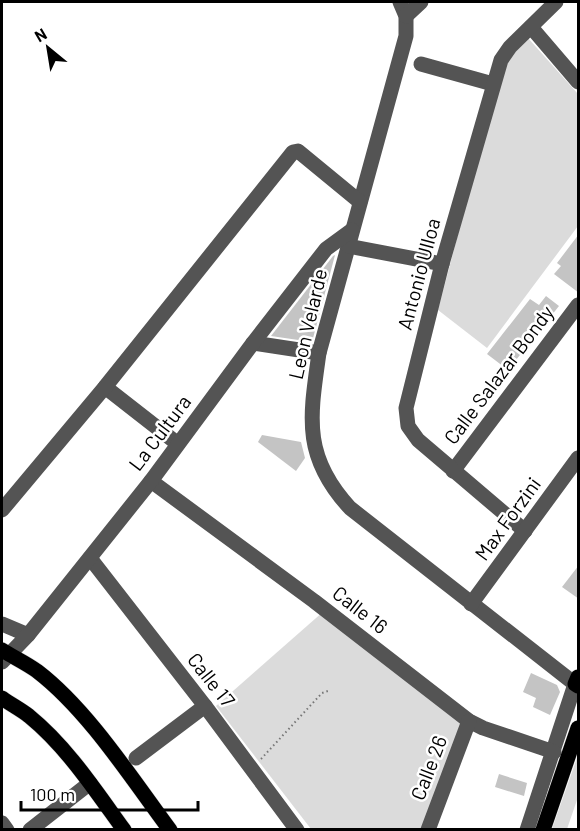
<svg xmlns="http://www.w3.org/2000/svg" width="580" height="831" font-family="Barlow,sans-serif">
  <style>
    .green { fill: #dbdbdb }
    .building { fill: #c4c4c4 }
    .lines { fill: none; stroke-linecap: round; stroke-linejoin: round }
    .major-casing { stroke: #dbdbdb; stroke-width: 16 }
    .path { stroke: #767676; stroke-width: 2; stroke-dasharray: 1.5 3; stroke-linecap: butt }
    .minor { stroke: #545454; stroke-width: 15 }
    .major { stroke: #000; stroke-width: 15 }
    .labels { text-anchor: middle; stroke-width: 5; stroke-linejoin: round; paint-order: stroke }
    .street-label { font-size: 20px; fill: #000; stroke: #fff }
  </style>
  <rect width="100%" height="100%" fill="#fff"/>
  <!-- green -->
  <g class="green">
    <polygon points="528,38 578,94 578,226 487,348 438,310 498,83 505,63"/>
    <polygon points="324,611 465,719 423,829 311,829 216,706"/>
    <polygon points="578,755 578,797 567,829 552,829"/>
  </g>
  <!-- building -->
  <g class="building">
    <polygon points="579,234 579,293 554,274 561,266 557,263"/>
    <polygon points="335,255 312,342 271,336 333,256"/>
    <polygon points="546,296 559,306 508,370 487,354 530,299 539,305"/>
    <polygon points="262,435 301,442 305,458 296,471 258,442"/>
    <polygon points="579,565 579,599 562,587"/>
    <polygon points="531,673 557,685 560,692 550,715 533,707 536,698 523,692"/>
    <polygon points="499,774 527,783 524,796 495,787"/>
  </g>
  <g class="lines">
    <defs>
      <g id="major">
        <path d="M2 650C13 657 26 663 37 671 88 710 132 779 170 830"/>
        <polyline points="578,677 575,684 578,686"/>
        <path d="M2 698C10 704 20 709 29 716 67 747 95 790 124 830"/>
        <polyline points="543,830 578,728"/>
      </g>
    </defs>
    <!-- major casing -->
    <use href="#major" class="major-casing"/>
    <!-- path -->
    <polyline class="path" points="261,759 322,693 328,691"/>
    <!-- minor -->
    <g class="minor">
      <path d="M400 2 406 16V36L319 353C310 417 302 456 350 508L575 684 527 830"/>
      <polyline points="406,16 421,2"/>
      <polyline points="531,27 578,82"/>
      <polyline points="421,64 493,84"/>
      <polyline points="348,246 442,264"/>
      <polyline points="253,343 319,353"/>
      <polyline points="105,387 178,444"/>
      <polyline points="453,471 578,305"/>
      <polyline points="151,481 314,601 469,721 483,728 554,752"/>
      <polyline points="2,510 105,387 293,152 298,151 360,202"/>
      <polyline points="525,531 418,440 408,426 406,408 442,264 501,60 510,47 556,2"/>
      <polyline points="90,558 205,706 297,830"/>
      <polyline points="471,604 578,458"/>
      <polyline points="2,624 28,635"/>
      <polyline points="2,662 28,635 151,481 253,343 326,249 352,230"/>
      <polyline points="136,758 205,706"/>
      <polyline points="2,823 7,830"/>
      <polyline points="30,830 90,783"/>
      <polyline points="428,830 469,721"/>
    </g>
    <!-- major -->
    <use href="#major" class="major"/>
  </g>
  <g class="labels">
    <!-- street labels -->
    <g class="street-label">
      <text transform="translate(419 274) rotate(-75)" y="7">Antonio Ulloa</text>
      <text transform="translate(308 324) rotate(-77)" y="7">Leon Velarde</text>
      <text transform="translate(499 375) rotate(-53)" y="7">Calle Salazar Bondy</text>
      <text transform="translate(160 433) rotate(-53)" y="7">La Cultura</text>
      <text transform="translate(508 519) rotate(-54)" y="7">Max Forzini</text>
      <text transform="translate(360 610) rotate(38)" y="7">Calle 16</text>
      <text transform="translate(211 680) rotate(52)" y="7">Calle 17</text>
      <text transform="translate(429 768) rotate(-69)" y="7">Calle 26</text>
    </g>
  </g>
  <!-- border -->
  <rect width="580" height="831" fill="none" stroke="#000000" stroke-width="6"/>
  <!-- north arrow -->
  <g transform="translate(48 48) rotate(330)" stroke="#ffffff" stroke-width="4.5" paint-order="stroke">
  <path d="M0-4.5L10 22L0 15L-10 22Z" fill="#000000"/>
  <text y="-9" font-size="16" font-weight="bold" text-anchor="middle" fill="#000000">N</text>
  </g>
  <!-- scale -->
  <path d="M21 801v9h177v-9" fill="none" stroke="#000000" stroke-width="3"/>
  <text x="30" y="801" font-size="18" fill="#000000" stroke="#ffffff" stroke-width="4.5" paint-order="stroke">100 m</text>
</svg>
